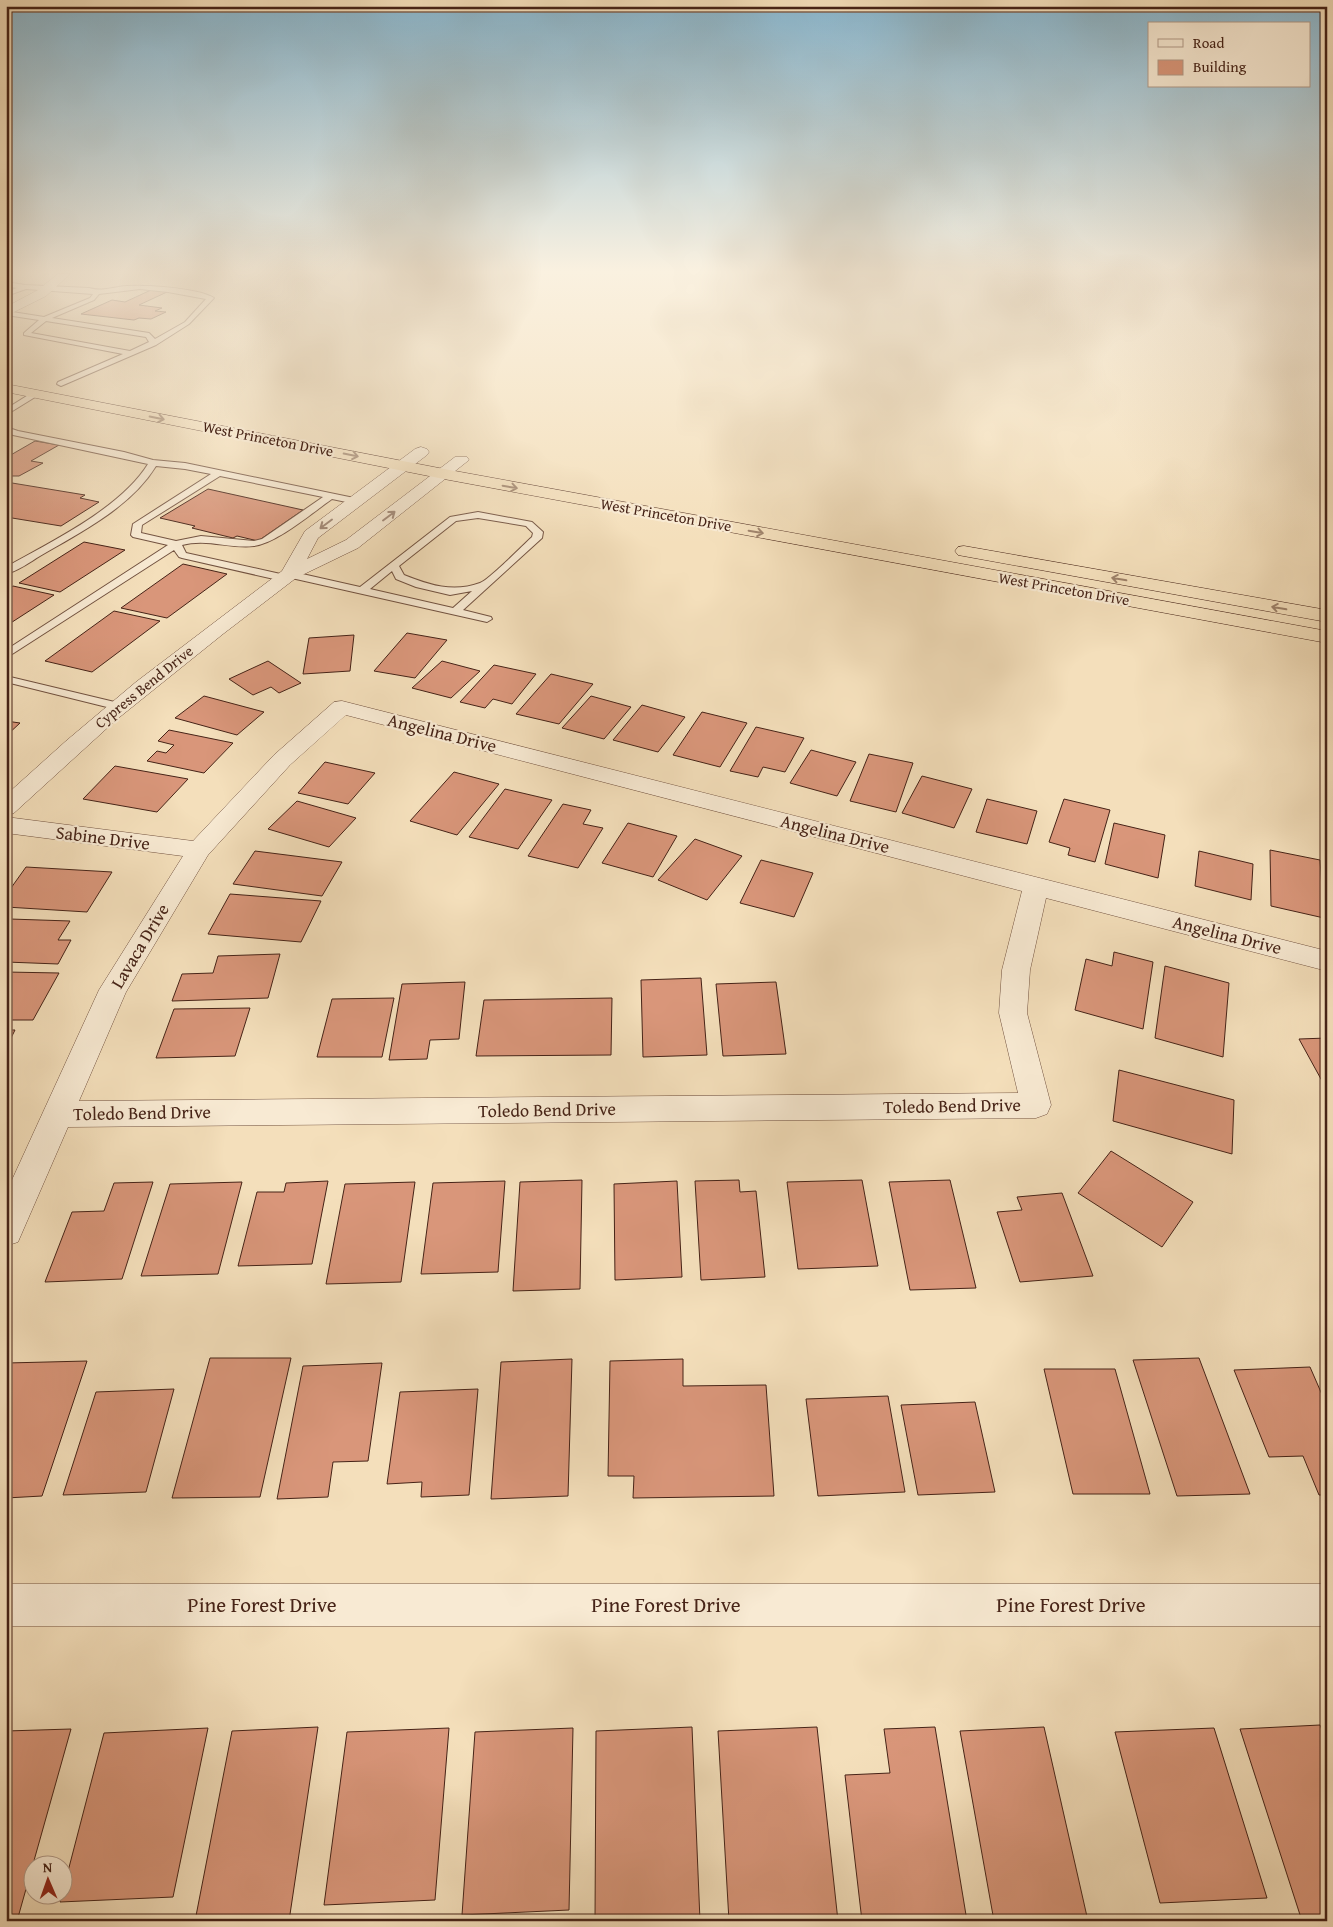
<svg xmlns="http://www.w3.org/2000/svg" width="1333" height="1927" font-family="'Gentium Book Plus',serif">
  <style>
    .building { fill: #d9967a; stroke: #462317 }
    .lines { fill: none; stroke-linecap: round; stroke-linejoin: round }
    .service-casing { stroke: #725240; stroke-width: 2 }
    .minor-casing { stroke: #725240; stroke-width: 1 }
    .trunk-casing { stroke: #462317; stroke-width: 1 }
    .service { fill: #f8ead3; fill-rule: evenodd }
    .minor { fill: #f8ead3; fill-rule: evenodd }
    .trunk { fill: #f4dfbb; fill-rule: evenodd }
    .oneway { stroke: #9d8169 }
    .oneway2 { stroke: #9f8675 }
    .labels { text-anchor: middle; stroke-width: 4.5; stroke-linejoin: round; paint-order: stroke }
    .far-street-label { font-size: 15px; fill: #462317; stroke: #f8ead3 }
    .street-label { font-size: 18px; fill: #462317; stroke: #f8ead3 }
    .near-street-label { font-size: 21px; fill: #462317; stroke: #f8ead3 }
  </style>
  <rect width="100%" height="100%" fill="#f4dfbb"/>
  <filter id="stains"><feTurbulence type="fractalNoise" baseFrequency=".004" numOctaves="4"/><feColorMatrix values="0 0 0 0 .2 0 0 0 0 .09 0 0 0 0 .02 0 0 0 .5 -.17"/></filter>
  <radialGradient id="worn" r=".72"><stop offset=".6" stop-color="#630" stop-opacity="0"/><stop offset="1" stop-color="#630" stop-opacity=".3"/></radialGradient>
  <!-- building -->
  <g class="building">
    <polygon points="151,290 167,292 139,305 162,308 155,311 166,312 151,319 139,318 134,320 81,314 112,300 125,302"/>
    <polygon points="35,441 59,445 31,461 43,463 19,476 6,476 6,455 9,456"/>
    <polygon points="6,482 85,495 80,498 99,502 61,526 6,517"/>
    <polygon points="208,489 303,510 258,541 237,536 233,538 192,528 195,526 160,518"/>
    <polygon points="84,542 125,550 60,592 19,583"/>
    <polygon points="183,564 227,574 167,618 121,608"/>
    <polygon points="13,586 54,595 6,626 6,590"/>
    <polygon points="114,611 160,621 92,672 45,661"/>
    <polygon points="407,633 447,640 415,678 374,671"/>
    <polygon points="354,635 350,671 303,674 309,638"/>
    <polygon points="268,661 301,683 279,693 271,687 253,695 229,679"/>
    <polygon points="442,661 480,671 451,698 412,688"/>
    <polygon points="494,665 536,674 512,704 493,699 485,708 460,702"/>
    <polygon points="551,674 593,684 559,724 516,714"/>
    <polygon points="204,696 264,712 237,735 175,718"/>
    <polygon points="591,696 631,707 604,739 562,728"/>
    <polygon points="642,705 685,717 658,752 613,740"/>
    <polygon points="702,712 747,723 720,767 673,755"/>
    <polygon points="6,721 20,723 6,736"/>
    <polygon points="756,727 804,738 785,772 763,767 758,777 730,771"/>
    <polygon points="169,730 233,743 204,773 147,761 157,751 166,753 174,745 158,741"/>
    <polygon points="811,750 856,762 837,796 790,783"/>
    <polygon points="869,754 913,763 896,812 850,801"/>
    <polygon points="325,762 375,773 348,804 298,793"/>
    <polygon points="115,766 188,779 157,812 83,799"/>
    <polygon points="454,772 499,784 457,835 410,821"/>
    <polygon points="922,776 972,789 954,828 902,813"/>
    <polygon points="505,789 552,800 518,849 469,837"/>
    <polygon points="987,799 1037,811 1027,844 976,832"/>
    <polygon points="1064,799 1110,810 1095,862 1068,855 1070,848 1049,842"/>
    <polygon points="297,801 356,818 329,847 268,829"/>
    <polygon points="563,804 591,810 583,824 603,828 578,868 528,856"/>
    <polygon points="628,823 677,836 653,877 602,863"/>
    <polygon points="1114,823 1165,835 1158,878 1105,864"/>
    <polygon points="695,839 742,856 707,900 658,880"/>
    <polygon points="1270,850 1320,860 1324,918 1271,906"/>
    <polygon points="255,851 342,862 322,896 233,884"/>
    <polygon points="1199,851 1253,864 1251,900 1195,886"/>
    <polygon points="761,860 813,873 794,917 740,903"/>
    <polygon points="26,867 112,872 87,912 6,907 6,895"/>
    <polygon points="230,894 321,901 301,942 208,934"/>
    <polygon points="10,919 70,921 58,940 71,940 58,964 6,962 6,925"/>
    <polygon points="1114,952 1153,962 1143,1029 1075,1010 1086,959 1112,966"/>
    <polygon points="280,954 268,998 172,1001 182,974 213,973 218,956"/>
    <polygon points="1165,966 1229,983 1223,1057 1155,1038"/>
    <polygon points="6,972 59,973 33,1020 6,1020"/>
    <polygon points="701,978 707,1055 643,1057 641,980"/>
    <polygon points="465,982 459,1039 430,1040 427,1059 389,1060 402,984"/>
    <polygon points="776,982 786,1054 723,1056 716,984"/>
    <polygon points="394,998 382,1057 317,1057 332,999"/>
    <polygon points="612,998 611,1055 476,1056 484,1000"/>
    <polygon points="250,1008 235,1056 156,1058 174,1009"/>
    <polygon points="6,1030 15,1030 6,1048"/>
    <polygon points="1327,1038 1327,1090 1299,1039"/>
    <polygon points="1119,1070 1234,1100 1232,1154 1113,1121"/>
    <polygon points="1111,1151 1193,1202 1162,1247 1078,1193"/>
    <polygon points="582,1180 580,1289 513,1291 520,1182"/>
    <polygon points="739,1180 740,1192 756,1191 765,1277 701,1280 695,1181"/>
    <polygon points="862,1180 878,1266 798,1269 787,1182"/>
    <polygon points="950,1180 976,1288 910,1290 889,1182"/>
    <polygon points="328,1181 312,1264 238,1266 257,1192 284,1192 286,1183"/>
    <polygon points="505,1181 498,1272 421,1274 433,1183"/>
    <polygon points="677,1181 682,1277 615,1280 614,1184"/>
    <polygon points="153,1182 122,1279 45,1282 72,1212 104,1211 114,1183"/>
    <polygon points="242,1182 218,1274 141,1276 170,1184"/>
    <polygon points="415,1182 401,1282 326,1284 345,1184"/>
    <polygon points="1062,1193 1093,1276 1020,1282 997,1212 1022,1210 1017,1197"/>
    <polygon points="210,1358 291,1358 260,1497 172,1498"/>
    <polygon points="1199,1358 1250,1494 1177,1496 1133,1360"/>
    <polygon points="572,1359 568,1496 491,1499 501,1362"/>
    <polygon points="683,1359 683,1386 766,1385 774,1496 633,1498 634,1476 608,1476 610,1361"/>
    <polygon points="87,1361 42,1496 6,1498 7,1363"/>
    <polygon points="382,1363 368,1461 333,1462 328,1497 277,1499 303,1366"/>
    <polygon points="1310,1367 1327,1406 1327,1495 1319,1495 1303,1456 1269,1457 1234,1370"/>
    <polygon points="1044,1369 1115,1369 1150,1494 1073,1494"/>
    <polygon points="174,1389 146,1492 63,1495 96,1392"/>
    <polygon points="478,1389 469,1495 421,1497 422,1482 387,1484 400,1392"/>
    <polygon points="888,1396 905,1492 818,1496 806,1399"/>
    <polygon points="975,1402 995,1492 918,1495 901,1405"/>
    <polygon points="1320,1725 1327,1743 1327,1921 1302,1921 1240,1729"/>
    <polygon points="318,1727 289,1921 195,1921 232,1731"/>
    <polygon points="692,1727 700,1921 595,1921 596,1731"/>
    <polygon points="817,1727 838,1921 729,1921 718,1731"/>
    <polygon points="935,1727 967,1921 862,1921 845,1775 890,1773 884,1729"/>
    <polygon points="1044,1727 1088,1921 994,1921 960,1731"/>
    <polygon points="208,1728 173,1897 60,1902 104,1733"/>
    <polygon points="449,1728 435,1900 324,1905 347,1732"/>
    <polygon points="573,1728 569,1910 462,1915 475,1732"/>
    <polygon points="1214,1728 1267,1898 1160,1903 1115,1732"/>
    <polygon points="71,1729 17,1921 6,1921 6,1731"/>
  </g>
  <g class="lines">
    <defs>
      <g id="service">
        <path d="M6 282 25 285 89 288C102 292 113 287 127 286 147 285 198 288 214 298L189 324 156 345 61 386 57 384 58 382 123 354 24 335V333L39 320 6 315V311L44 317 90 298 93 294 26 289 6 296V292L17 288 6 286ZM140 289 168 292 206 299 185 322 155 339 149 333 52 318 94 300 99 294ZM46 321 146 337 149 342 130 351 31 333Z"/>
        <polygon points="33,392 40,394 6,415 6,409"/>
        <path d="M6 427 18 431 124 452 153 460 185 463 359 499V503L356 504 332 499C312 513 277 543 254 546 229 549 207 538 182 545L186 553 285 575V572L289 571 360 587 450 517 478 512 532 522 543 532 542 538 463 610 491 617 492 619 487 622 287 577V580L283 581 182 558 179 557 174 550 6 658V650L168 545 133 537 131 535 133 524 211 474 185 469 156 466C131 507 81 532 40 556 30 562 18 571 6 574V567C51 542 121 508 148 464L13 435 6 432ZM220 476 323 497 262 539 254 541 201 536 176 541 141 533 142 525ZM478 518 526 526 533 533 532 537C522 546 489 580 480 583 453 593 429 585 404 575L399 566 456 521ZM392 571 396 579 416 587 450 595 472 591 453 608 370 589Z"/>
        <polygon points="6,676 123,704 125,706 119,710 6,682"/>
      </g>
      <g id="minor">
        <polygon points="58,274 70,274 46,296 6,316 6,307 38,290"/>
        <polygon points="421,447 427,449 429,452 427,455 318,538 307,559 346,540 455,457 467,457 469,460 358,548 296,578 223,634 116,720 14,813 6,816 6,795 66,741 136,682 282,571 305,531 415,449"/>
        <path d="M342 701 1327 951V971L1046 898 1030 970 1027 1013 1051 1105 1047 1114 1036 1118 68 1127 18 1242 6 1246V1193L99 990 183 856 6 833V817L193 841 274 755 334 702ZM346 715 1022 891 1002 970 999 1013 1018 1093 79 1101 126 992 208 855 290 765Z"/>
        <rect x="6" y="1584" width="1321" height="42"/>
      </g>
      <g id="trunk">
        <polygon points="6,384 444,469 1327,631 1327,643 444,479 6,392"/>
        <polygon points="964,546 1327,610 1327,622 958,555 955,551 958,547"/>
      </g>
    </defs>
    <!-- service casing -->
    <use href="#service" class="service-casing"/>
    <!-- minor casing -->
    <use href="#minor" class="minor-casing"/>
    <!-- trunk casing -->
    <use href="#trunk" class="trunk-casing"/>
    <!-- service -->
    <use href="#service" class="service"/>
    <!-- minor -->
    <use href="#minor" class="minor"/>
    <!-- trunk -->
    <use href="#trunk" class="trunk"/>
  </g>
  <!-- one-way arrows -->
  <defs><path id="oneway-shaft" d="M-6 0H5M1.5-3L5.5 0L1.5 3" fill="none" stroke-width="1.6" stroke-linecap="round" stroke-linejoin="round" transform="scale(1.25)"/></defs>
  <g class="oneway">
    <use href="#oneway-shaft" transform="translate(157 418) rotate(11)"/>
    <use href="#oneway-shaft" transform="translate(351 455) rotate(11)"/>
    <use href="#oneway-shaft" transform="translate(510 487) rotate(10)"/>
    <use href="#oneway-shaft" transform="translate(756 532) rotate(10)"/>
    <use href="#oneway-shaft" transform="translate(1119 579) rotate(-170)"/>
    <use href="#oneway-shaft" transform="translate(1279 608) rotate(-170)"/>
  </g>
  <g class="oneway2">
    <use href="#oneway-shaft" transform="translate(389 516) rotate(-37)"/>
    <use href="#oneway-shaft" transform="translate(326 524) rotate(143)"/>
  </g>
  <!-- sky -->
  <linearGradient id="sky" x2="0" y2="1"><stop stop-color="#89b8d1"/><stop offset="0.5" stop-color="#faf1e0"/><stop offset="1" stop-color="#faf1e0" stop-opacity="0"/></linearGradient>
  <rect width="1333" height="543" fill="url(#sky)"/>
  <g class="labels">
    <!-- far-street labels -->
    <g class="far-street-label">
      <text transform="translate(268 439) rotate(11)" y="5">West Princeton Drive</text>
      <text transform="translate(666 515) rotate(10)" y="5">West Princeton Drive</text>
      <text transform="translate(1064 589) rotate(10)" y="5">West Princeton Drive</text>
      <text transform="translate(144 687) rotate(-39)" y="5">Cypress Bend Drive</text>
    </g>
    <!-- street labels -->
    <g class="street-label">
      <text transform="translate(442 733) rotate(14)" y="6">Angelina Drive</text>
      <text transform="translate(835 834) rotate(14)" y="6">Angelina Drive</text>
      <text transform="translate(103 838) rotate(7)" y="6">Sabine Drive</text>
      <text transform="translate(1227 935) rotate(14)" y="6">Angelina Drive</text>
      <text transform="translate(140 946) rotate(-59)" y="6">Lavaca Drive</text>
      <text transform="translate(952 1106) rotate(-1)" y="6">Toledo Bend Drive</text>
      <text transform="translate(547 1110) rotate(-1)" y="6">Toledo Bend Drive</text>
      <text transform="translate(142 1113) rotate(-1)" y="6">Toledo Bend Drive</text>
    </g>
    <!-- near-street labels -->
    <g class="near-street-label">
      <text x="262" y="1612">Pine Forest Drive</text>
      <text x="666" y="1612">Pine Forest Drive</text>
      <text x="1071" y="1612">Pine Forest Drive</text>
    </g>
  </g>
  <!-- margin -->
  <rect width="1333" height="1927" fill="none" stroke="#f4dfbb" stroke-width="25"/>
  <rect x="8" y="8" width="1318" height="1912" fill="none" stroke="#462317" stroke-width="2.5"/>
  <rect x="12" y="12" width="1308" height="1902" fill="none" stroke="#462317"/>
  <!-- legend -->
  <rect x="1148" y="22" width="162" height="65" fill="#f8ead3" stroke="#b19a88"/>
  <rect x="1158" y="39" width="25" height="8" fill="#f8ead3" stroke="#b19a88"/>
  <text x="1193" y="48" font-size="15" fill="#462317">Road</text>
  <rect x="1158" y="60" width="25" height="15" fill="#d9967a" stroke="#b19a88"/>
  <text x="1193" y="72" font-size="15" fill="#462317">Building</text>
  <!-- north arrow -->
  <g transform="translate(48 1880) rotate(358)"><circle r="24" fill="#f8ead3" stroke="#b19a88"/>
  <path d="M0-4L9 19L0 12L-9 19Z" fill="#8f2418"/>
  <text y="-8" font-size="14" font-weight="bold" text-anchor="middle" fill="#462317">N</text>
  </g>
  <rect width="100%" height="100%" filter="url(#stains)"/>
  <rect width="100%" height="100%" fill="url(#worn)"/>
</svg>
